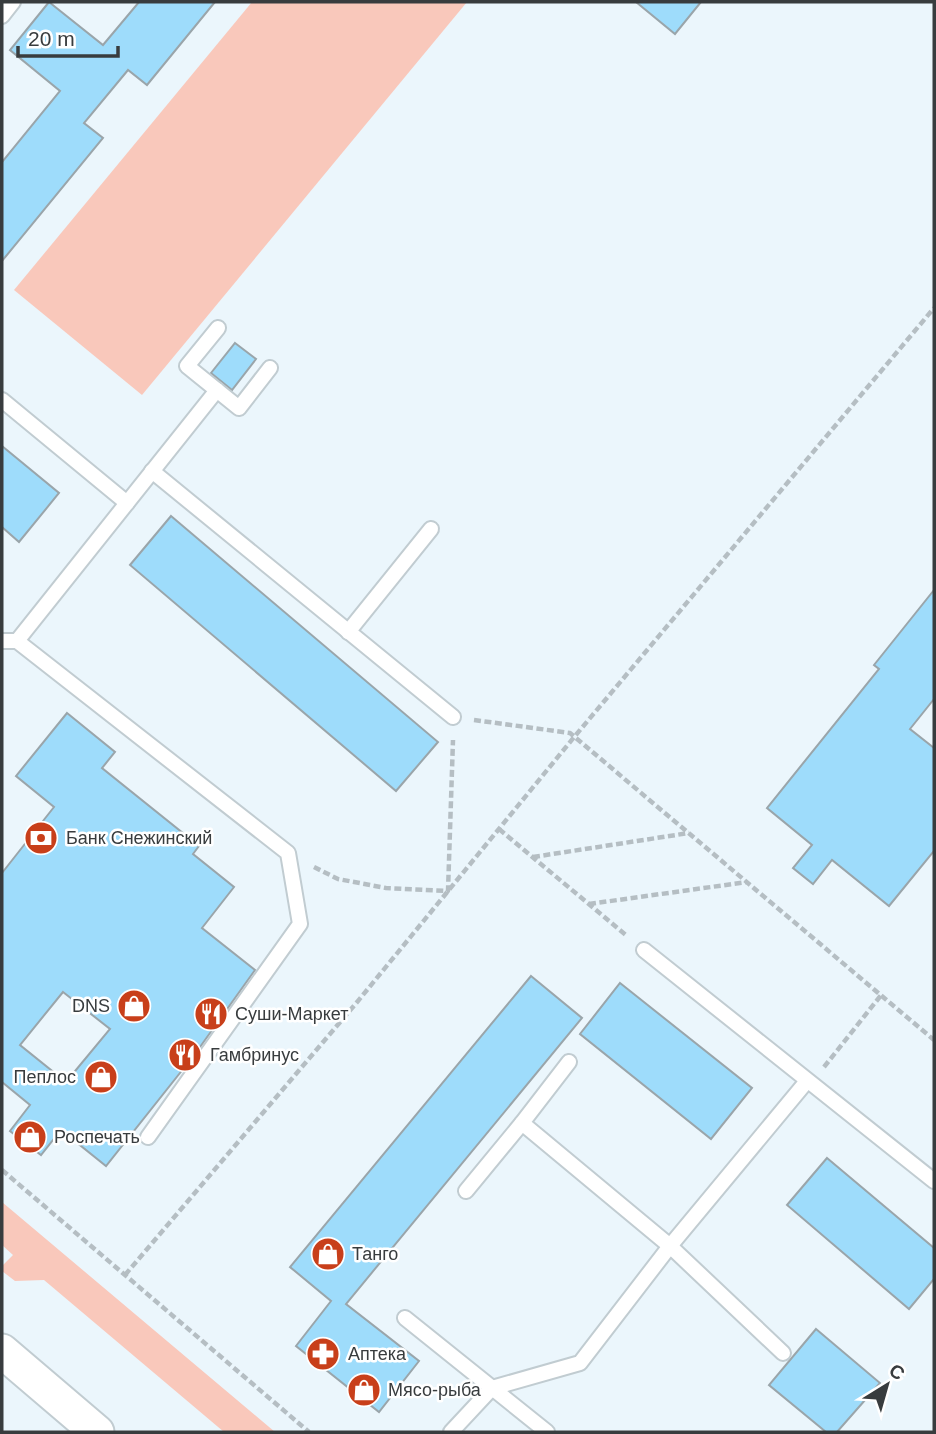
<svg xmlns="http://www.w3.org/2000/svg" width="936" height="1434" font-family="Arial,sans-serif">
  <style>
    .green { fill: #f9c8bb }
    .building { fill: #9edcfb; stroke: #9aa5aa; stroke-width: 2; fill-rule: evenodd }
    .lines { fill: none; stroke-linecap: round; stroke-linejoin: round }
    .service-casing { stroke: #c1ccd1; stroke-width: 18 }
    .tertiary-casing { stroke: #c1ccd1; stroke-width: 37 }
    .path { stroke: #b5bec3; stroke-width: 4.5; stroke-dasharray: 7 3.5; stroke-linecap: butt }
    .service { stroke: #fff; stroke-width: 14 }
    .tertiary { stroke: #fff; stroke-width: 33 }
    .labels { text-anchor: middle; stroke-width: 5; stroke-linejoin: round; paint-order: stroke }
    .poi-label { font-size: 18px; fill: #383c3e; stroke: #fff; text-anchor: start }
  </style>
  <rect width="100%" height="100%" fill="#ebf6fc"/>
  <!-- green -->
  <g class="green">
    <polygon points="252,2 467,2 142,395 14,290"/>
    <polygon points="2,1202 275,1432 224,1432 44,1280 15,1281 2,1271 2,1266 13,1255 2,1245"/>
  </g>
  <!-- building -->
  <g class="building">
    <polygon points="49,2 103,45 139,2 215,2 147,85 128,70 84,123 103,138 2,261 2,162 60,91 10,50"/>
    <polygon points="636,2 701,2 675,34"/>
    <polygon points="235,343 256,359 232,390 211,373"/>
    <polygon points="2,446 59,493 19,542 2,527"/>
    <polygon points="171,516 438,742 396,791 130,565"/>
    <polygon points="934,590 934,699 910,729 934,748 934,851 889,906 832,860 813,884 793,868 812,845 767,808 879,669 874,665"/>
    <path d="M67 713 115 752 102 768 199 846 193 854 234 887 202 928 255 970 195 1054 106 1166 61 1130 41 1155 10 1131 30 1105 2 1082V873L54 807 16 776ZM63 992 110 1029 66 1082 20 1045Z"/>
    <polygon points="531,976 582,1018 346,1304 419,1361 379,1412 296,1346 331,1301 290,1267"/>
    <polygon points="620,983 752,1088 711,1139 580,1034"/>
    <polygon points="827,1158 934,1248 934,1279 909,1309 787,1205"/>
    <polygon points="816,1329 880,1383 837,1432 826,1432 769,1385"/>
  </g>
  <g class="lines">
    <defs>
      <g id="service">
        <polyline points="2,16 13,2"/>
        <polyline points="218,328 187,366 239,408 270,368"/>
        <polyline points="2,400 127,503"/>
        <polyline points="152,471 453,717"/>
        <polyline points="348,632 431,529"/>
        <polyline points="2,641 17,641 288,853 300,924 148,1137"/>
        <polyline points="17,641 217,390"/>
        <polyline points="644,950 934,1181"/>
        <polyline points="569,1062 522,1123 670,1246 783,1353"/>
        <polyline points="466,1191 522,1123"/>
        <polyline points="405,1318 547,1432"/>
        <polyline points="451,1432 492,1388 580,1363 670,1246 807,1081"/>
      </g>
      <polyline id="tertiary" points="2,1351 97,1432"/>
    </defs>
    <!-- service casing -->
    <use href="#service" class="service-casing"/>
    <!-- tertiary casing -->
    <use href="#tertiary" class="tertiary-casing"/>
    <!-- path -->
    <g class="path">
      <polyline points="474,720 570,733 934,1040"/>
      <polyline points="499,829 627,936"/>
      <polyline points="533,857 689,833"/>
      <polyline points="314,867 338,879 386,888 448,891 453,740"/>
      <polyline points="589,904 747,882"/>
      <polyline points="824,1067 882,994"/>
      <polyline points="2,1170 309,1432"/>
      <polyline points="125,1275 358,1001 575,736 934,308"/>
    </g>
    <!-- service -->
    <use href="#service" class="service"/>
    <!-- tertiary -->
    <use href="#tertiary" class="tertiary"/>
  </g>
  <!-- icons -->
  <defs>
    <symbol id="bank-disc" viewBox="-11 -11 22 22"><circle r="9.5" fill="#c83f1a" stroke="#fff"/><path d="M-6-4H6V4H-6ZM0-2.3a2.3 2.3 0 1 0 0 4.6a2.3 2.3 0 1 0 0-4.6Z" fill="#fff"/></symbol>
    <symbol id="shop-disc" viewBox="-11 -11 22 22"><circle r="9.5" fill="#c83f1a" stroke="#fff"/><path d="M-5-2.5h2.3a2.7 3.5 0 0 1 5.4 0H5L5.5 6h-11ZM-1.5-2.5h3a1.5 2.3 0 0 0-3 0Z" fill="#fff"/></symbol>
    <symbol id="restaurant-disc" viewBox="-11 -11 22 22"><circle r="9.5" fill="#c83f1a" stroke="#fff"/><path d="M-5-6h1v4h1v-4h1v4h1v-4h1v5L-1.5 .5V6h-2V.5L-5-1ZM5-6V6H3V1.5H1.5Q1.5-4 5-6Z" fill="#fff"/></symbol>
    <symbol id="pharmacy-disc" viewBox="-11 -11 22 22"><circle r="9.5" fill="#c83f1a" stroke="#fff"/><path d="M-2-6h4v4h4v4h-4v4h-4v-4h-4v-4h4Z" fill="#fff"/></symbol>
  </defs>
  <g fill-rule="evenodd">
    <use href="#bank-disc" x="22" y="819" width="38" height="38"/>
    <use href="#shop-disc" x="115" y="987" width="38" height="38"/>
    <use href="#restaurant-disc" x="192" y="995" width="38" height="38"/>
    <use href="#restaurant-disc" x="166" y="1036" width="38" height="38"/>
    <use href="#shop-disc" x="82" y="1058" width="38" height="38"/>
    <use href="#shop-disc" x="11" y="1118" width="38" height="38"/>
    <use href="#shop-disc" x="309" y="1235" width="38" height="38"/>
    <use href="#pharmacy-disc" x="304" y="1335" width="38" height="38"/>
    <use href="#shop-disc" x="345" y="1371" width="38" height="38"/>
  </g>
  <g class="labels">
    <!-- poi labels -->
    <g class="poi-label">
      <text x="66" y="844">Банк Снежинский</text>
      <text x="110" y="1012" text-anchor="end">DNS</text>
      <text x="235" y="1020">Суши-Маркет</text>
      <text x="210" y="1061">Гамбринус</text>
      <text x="76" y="1083" text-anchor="end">Пеплос</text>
      <text x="54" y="1143">Роспечать</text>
      <text x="352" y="1260">Танго</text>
      <text x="348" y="1360">Аптека</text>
      <text x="388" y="1396">Мясо-рыба</text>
    </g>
  </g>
  <!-- border -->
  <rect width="936" height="1434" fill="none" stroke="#383c3e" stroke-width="7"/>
  <!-- north arrow -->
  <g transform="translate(887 1385) rotate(37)" stroke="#ffffff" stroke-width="5" paint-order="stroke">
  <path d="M0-5L12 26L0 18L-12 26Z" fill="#383c3e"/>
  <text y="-10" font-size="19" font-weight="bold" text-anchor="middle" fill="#383c3e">С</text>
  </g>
  <!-- scale -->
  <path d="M18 46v10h100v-10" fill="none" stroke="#383c3e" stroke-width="3.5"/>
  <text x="28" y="46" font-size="21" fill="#383c3e" stroke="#ffffff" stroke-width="5" paint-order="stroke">20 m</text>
</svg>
